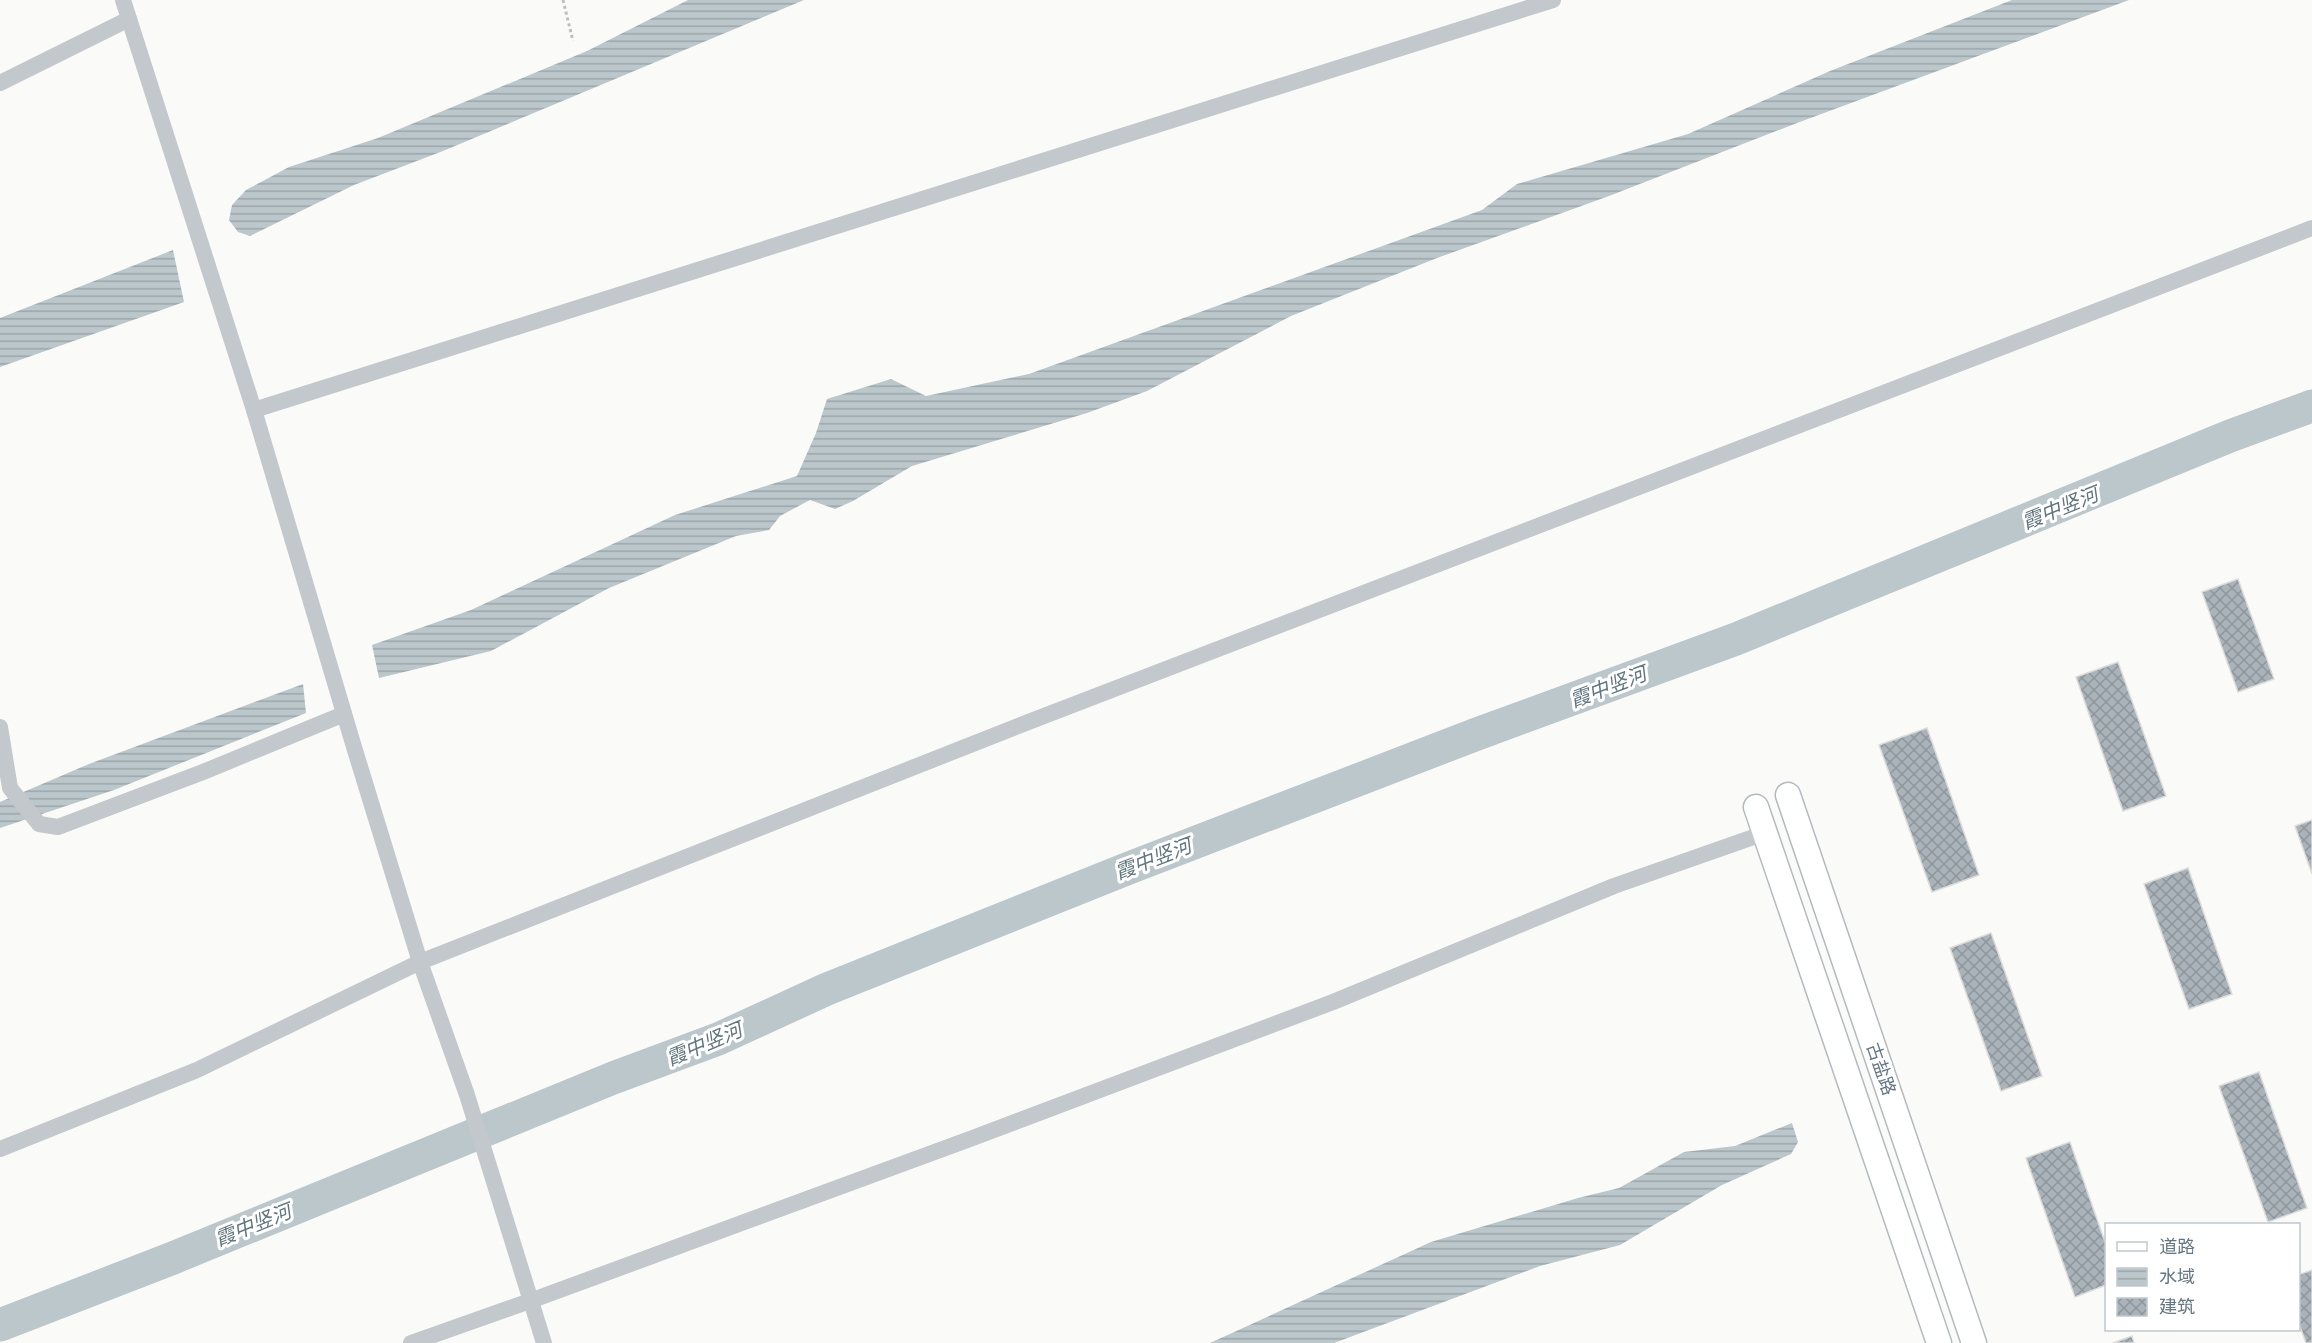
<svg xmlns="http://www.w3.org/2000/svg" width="2312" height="1343" font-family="Figtree,'Noto Sans SC',sans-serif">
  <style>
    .water { fill: url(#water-rules) }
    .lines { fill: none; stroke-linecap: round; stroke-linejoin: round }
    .river { stroke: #bbc7cb; stroke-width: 33 }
    .building { fill: url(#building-cross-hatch); stroke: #dcdcda; stroke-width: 1.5 }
    .secondary-casing { stroke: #b3babf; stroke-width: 27 }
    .path { stroke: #bbbfc2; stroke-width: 3; stroke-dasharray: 3 3; stroke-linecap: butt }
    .street { stroke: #c3c8cc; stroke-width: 16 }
    .secondary { stroke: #fff; stroke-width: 24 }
    .labels { text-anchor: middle; stroke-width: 6; stroke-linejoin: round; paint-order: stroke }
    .street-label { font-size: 18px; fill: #657683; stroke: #fff }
    .water-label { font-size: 20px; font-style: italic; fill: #60757c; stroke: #fff }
  </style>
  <defs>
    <pattern id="water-rules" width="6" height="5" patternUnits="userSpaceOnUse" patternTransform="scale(1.5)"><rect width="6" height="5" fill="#bbc7cb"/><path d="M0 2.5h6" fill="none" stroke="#9ca6aa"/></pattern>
    <pattern id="building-cross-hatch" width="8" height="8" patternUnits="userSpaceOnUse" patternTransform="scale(1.5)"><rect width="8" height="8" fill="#aab3b9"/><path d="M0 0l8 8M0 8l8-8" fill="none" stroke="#8e969c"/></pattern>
  </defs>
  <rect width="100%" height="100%" fill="#fafaf8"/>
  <!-- water -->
  <g class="water">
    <polygon points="688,0 804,0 443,151 354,185 250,236 238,232 229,220 232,205 246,190 289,167 378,138 587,51"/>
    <polygon points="2012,0 2129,0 1797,123 1609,196 1437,258 1291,316 1147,391 1087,413 912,466 853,501 835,509 810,500 780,516 769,530 736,536 609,588 491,651 379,678 372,645 471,610 675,515 797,476 816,433 827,399 891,379 926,396 1029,374 1482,210 1517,184 1688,134 1830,71"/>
    <polygon points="173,250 184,302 0,367 0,318"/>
    <polygon points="303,684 306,713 114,790 0,828 0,802 89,764"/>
    <polygon points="1792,1123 1798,1142 1791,1154 1722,1185 1620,1245 1540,1266 1334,1343 1210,1343 1431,1242 1578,1198 1619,1188 1684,1152 1735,1146"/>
  </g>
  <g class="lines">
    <!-- river -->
    <polyline class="river" points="0,1325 173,1258 613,1078 718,1039 827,989 1129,868 1477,734 1736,639 2230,436 2312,406"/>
  </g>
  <!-- building -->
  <g class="building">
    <polygon points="2238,579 2274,679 2238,692 2202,592"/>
    <polygon points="2118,662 2166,796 2123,811 2076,677"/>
    <polygon points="1927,728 1979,875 1932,892 1879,745"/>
    <polygon points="2312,820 2312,874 2295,826"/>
    <polygon points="2188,868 2232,994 2189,1009 2144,884"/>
    <polygon points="1991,933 2042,1076 2001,1091 1950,948"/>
    <polygon points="2259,1072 2307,1208 2268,1222 2219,1086"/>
    <polygon points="2070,1142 2106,1245 2106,1285 2075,1297 2026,1158"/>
    <polygon points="2312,1270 2312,1343 2306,1343 2298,1321 2298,1275"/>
    <polygon points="2132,1336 2134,1343 2113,1343"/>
  </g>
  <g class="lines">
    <defs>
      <g id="secondary">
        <polyline points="1788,795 1974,1343"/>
        <polyline points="1756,807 1939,1343"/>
      </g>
    </defs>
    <!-- secondary casing -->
    <use href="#secondary" class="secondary-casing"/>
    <!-- path -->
    <polyline class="path" points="563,0 573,41"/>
    <!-- street -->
    <g class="street">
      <polyline points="123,0 254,410 354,747 420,962 467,1095 544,1343"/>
      <polyline points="0,83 129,19"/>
      <polyline points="254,410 1553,0"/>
      <polyline points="0,727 10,788 39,824 58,827 203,772 344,714"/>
      <polyline points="0,1149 197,1070 420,962 1031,721 2312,228"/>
      <polyline points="411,1343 530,1301 970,1139 1333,1002 1614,886 1765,833"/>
    </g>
    <!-- secondary -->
    <use href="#secondary" class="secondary"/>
  </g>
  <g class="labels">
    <!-- street labels -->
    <g class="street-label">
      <text transform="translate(1881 1069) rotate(71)" y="6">古盐路</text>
    </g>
    <!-- water labels -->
    <g class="water-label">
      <text transform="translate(2060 508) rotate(-22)" y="7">霞中竖河</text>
      <text transform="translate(1608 687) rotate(-21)" y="7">霞中竖河</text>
      <text transform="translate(1153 859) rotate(-21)" y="7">霞中竖河</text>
      <text transform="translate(704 1044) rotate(-23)" y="7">霞中竖河</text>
      <text transform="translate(253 1225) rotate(-22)" y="7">霞中竖河</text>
    </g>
  </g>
  <!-- legend -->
  <rect x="2105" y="1223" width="195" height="108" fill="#ffffff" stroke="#c1c8cd" stroke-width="1.5"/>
  <rect x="2117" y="1242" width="30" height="9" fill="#ffffff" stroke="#c1c8cd" stroke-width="1.5"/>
  <text x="2159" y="1253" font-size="18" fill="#657683">道路</text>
  <rect x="2117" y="1268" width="30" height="18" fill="url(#water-rules)" stroke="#c1c8cd" stroke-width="1.5"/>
  <text x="2159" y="1283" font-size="18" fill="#657683">水域</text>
  <rect x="2117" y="1298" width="30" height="18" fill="url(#building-cross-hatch)" stroke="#c1c8cd" stroke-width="1.5"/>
  <text x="2159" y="1313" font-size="18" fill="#657683">建筑</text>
</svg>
